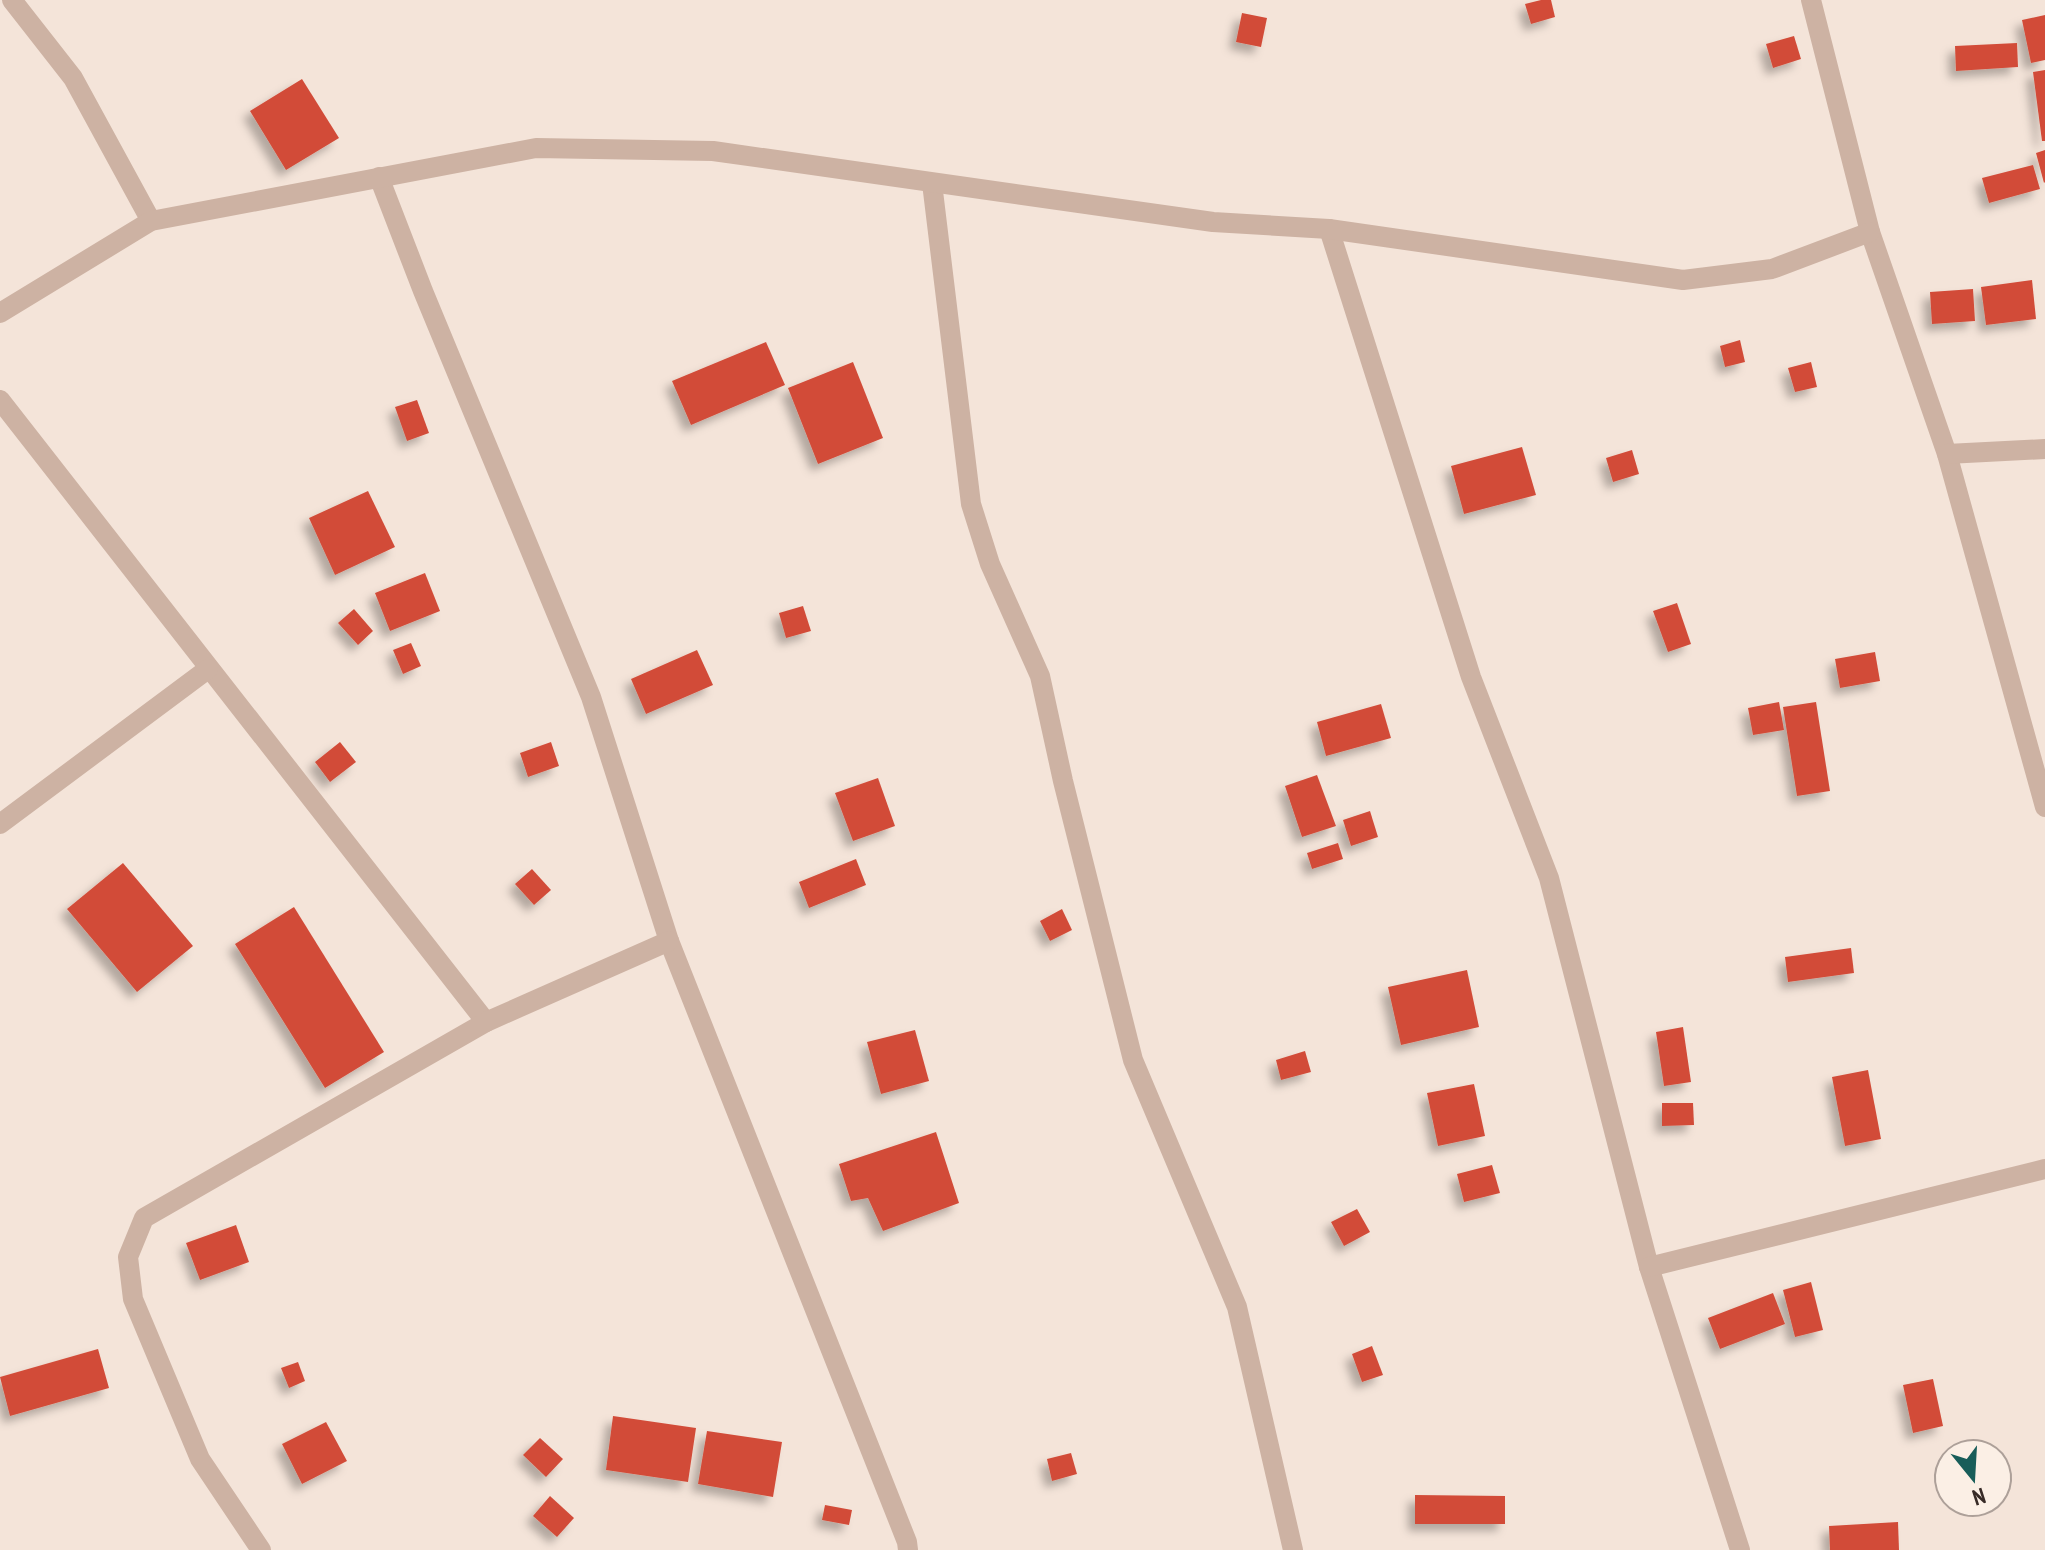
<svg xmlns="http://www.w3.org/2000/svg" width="2045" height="1550" font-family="'PT Sans Narrow',sans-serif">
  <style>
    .building { fill: #d24c39; filter: url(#shadow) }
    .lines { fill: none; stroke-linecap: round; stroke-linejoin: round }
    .minor { stroke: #cdb2a3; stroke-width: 20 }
  </style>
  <defs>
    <filter id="shadow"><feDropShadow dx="-7" dy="7" stdDeviation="4" flood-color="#0004"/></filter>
  </defs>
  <rect width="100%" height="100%" fill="#f4e4d9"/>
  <!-- building -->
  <g class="building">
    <polygon points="1541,0 1551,0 1555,17 1531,24 1525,4"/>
    <polygon points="1242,13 1267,18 1261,47 1236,42"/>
    <polygon points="2045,15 2045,60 2031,63 2022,20"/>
    <polygon points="1794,36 1801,59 1773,68 1766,44"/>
    <polygon points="2017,43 2018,67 1956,71 1955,46"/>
    <polygon points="2045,70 2045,141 2042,141 2033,72"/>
    <polygon points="302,79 339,138 286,170 250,111"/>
    <polygon points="2045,150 2045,182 2044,183 2036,153"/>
    <polygon points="2033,165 2040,189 1989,203 1982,178"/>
    <polygon points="2032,280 2036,319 1986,325 1981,287"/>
    <polygon points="1973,289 1975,321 1932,324 1930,292"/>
    <polygon points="1740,340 1745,362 1725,367 1720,346"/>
    <polygon points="766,342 785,385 691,425 672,381"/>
    <polygon points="853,362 883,438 818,464 788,388"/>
    <polygon points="1811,362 1817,387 1795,392 1788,368"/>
    <polygon points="417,400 429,433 407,441 395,407"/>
    <polygon points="1522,447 1536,495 1464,514 1451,466"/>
    <polygon points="1632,450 1639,474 1613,482 1606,458"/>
    <polygon points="368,491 395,547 335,575 309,518"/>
    <polygon points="425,573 440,611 390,631 375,593"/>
    <polygon points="1677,603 1691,644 1668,652 1653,611"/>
    <polygon points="803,606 811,631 786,638 779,613"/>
    <polygon points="354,609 373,631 358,645 338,623"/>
    <polygon points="411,643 421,666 403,674 393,650"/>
    <polygon points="697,650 713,685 646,714 631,679"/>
    <polygon points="1875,652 1880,681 1840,688 1835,659"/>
    <polygon points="1779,702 1784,730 1753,735 1748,708"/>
    <polygon points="1816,702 1830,791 1797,796 1783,707"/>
    <polygon points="1381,704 1391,738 1326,756 1317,722"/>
    <polygon points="340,742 356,762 330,782 315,762"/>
    <polygon points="551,742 559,766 528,777 520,753"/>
    <polygon points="1317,775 1336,826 1302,837 1285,786"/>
    <polygon points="878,778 895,826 853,841 835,793"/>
    <polygon points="1370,811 1378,837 1351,846 1343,820"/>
    <polygon points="1338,843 1343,859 1312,869 1307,853"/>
    <polygon points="856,859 866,885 809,908 799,882"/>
    <polygon points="123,863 193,946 137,992 67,909"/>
    <polygon points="532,869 551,890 534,905 515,884"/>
    <polygon points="294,907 384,1052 325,1088 235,944"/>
    <polygon points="1062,909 1072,930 1050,941 1040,921"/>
    <polygon points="1851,948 1854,973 1788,982 1785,957"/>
    <polygon points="1467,970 1479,1027 1401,1045 1388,987"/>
    <polygon points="1683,1027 1691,1082 1664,1086 1656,1032"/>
    <polygon points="915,1030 929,1081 881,1094 867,1042"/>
    <polygon points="1305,1051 1311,1072 1281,1080 1276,1060"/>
    <polygon points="1868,1070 1881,1139 1845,1146 1832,1077"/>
    <polygon points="1474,1084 1485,1136 1438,1146 1427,1093"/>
    <polygon points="1662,1103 1693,1103 1694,1125 1662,1126"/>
    <polygon points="936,1132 959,1203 883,1231 868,1198 851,1201 839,1164"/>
    <polygon points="1492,1165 1500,1193 1464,1202 1457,1174"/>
    <polygon points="1357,1209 1370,1232 1344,1246 1331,1222"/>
    <polygon points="236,1225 249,1262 200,1280 186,1243"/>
    <polygon points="1811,1282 1823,1330 1795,1337 1783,1290"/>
    <polygon points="1773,1293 1785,1324 1720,1349 1708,1318"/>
    <polygon points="1372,1346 1383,1375 1362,1382 1352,1354"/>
    <polygon points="98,1349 109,1388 10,1416 0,1377"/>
    <polygon points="298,1362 305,1381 289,1388 281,1368"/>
    <polygon points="1933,1379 1943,1426 1913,1433 1903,1385"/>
    <polygon points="613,1416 696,1428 688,1482 606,1470"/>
    <polygon points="326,1422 347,1461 302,1484 282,1444"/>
    <polygon points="707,1431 782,1442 773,1497 698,1484"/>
    <polygon points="540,1438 563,1459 546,1477 523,1455"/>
    <polygon points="1071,1453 1077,1474 1052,1481 1047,1459"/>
    <polygon points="1415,1495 1505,1496 1505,1524 1415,1524"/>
    <polygon points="550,1496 574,1518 557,1537 533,1516"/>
    <polygon points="825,1505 852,1510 849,1525 822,1520"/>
    <polygon points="1898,1522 1899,1550 1830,1550 1829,1526"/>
  </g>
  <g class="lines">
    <!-- minor -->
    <g class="minor">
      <polyline points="12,0 73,78 151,221"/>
      <polyline points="1811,0 1870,232 1947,454 2045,807"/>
      <polyline points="379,177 423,291 591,697 669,941 907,1542 908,1550"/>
      <polyline points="932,183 971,504 990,564 1040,676 1063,781 1133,1060 1237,1307 1293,1550"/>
      <polyline points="1329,229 1471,677 1549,878 1649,1267 1740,1550"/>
      <polyline points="0,313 151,221 536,148 713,151 1213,222 1329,229 1683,280 1772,269 1870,232"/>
      <polyline points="0,400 486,1022"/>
      <polyline points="1947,454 2045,449"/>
      <polyline points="0,824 208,669"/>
      <polyline points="1649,1267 2045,1169"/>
      <polyline points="261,1550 200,1459 133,1299 128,1257 144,1218 486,1022 669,941"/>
    </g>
  </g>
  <!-- north arrow -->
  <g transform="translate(1973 1478) rotate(162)"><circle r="38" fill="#fbefe5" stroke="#ada099" stroke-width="2"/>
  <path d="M0-6L14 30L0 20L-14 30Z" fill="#185d59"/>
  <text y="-12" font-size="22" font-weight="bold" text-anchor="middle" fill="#372a26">N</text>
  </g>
</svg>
